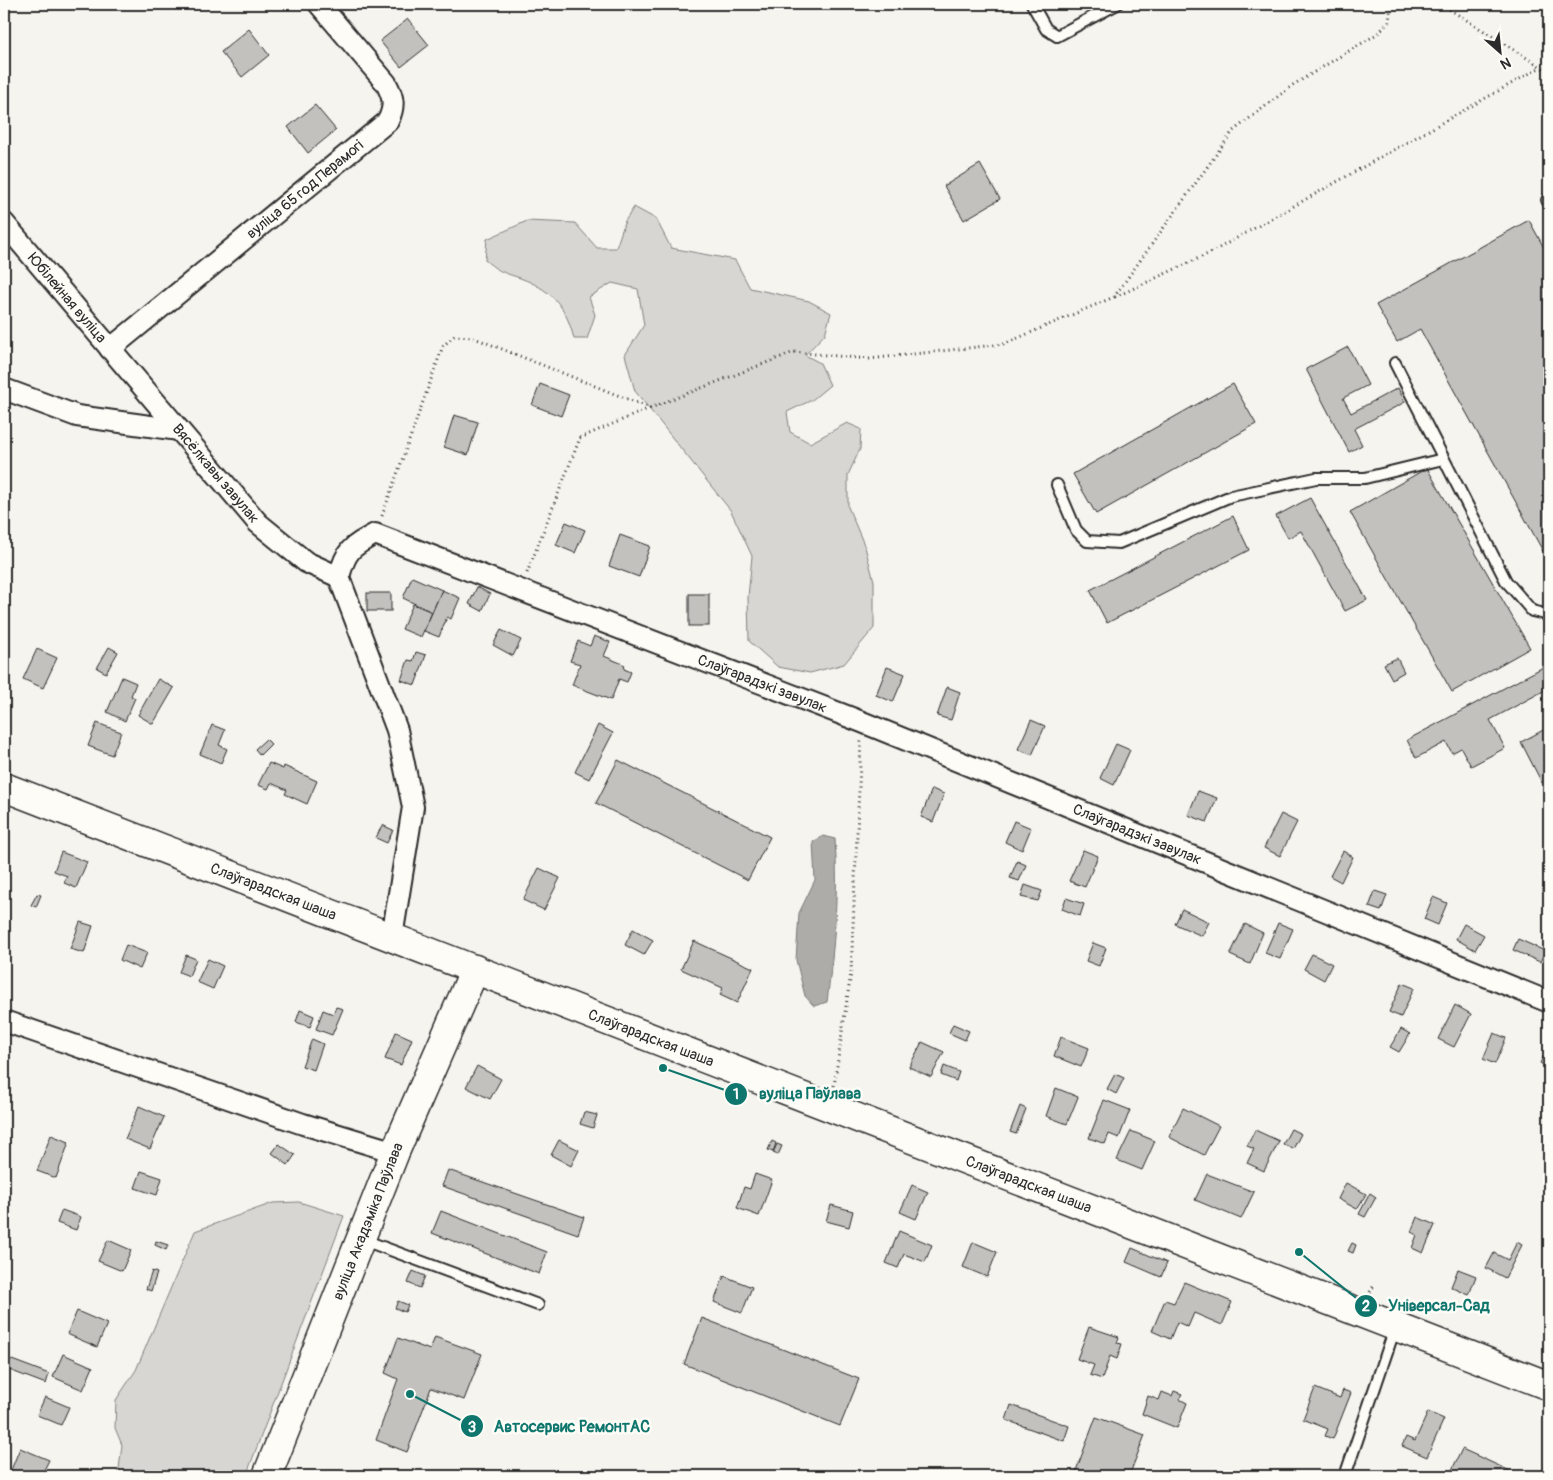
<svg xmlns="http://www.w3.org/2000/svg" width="1553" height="1480" font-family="Pangolin,sans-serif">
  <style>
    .green { fill: #d7d6d2; stroke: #81807e }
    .water { fill: #adaca9; stroke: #797877 }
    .building { fill: #c2c1be; stroke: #2b2b2b }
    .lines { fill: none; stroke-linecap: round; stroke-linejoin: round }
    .lane-casing { stroke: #2b2b2b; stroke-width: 14 }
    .street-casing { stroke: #2b2b2b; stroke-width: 24 }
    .secondary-casing { stroke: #2b2b2b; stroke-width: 31 }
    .primary-casing { stroke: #2b2b2b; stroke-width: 31 }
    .path { stroke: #2b2b2b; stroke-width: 3; stroke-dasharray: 1 4; stroke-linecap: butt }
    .lane { stroke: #fdfcf7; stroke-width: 10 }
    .street { stroke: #fdfcf7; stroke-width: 20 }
    .secondary { stroke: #fdfcf7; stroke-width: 28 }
    .primary { stroke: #fdfcf7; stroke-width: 28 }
    .labels { text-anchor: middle; stroke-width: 5; stroke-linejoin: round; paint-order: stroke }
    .street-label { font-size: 15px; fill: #2b2b2b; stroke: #fdfcf7 }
    .leader { fill: none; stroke: #0f766e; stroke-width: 2 }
    .callout-dot { fill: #0f766e; stroke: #fdfcf7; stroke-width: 2 }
    .mark-label { font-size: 15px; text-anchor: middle; font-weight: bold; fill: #fff }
    .callout-label { font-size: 16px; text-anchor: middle; font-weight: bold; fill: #0f766e; stroke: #fdfcf7; stroke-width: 5; stroke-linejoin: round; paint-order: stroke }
  </style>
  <rect width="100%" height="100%" fill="#f5f4ef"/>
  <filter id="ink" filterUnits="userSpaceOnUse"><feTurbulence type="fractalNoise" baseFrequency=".02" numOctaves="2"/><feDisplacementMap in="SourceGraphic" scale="10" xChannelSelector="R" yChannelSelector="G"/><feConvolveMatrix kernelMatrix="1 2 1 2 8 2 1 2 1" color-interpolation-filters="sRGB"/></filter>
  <g filter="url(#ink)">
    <!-- green -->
    <g class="green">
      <path d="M634 207 656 219 671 248 735 260 750 288 809 301 831 313 825 334 805 355 820 363 830 385 812 400 787 412 790 432 810 443 847 423 861 429 860 449 848 475V507L865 547 874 581V628L844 664 810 673 778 667 749 641 748 597 752 556 731 511 635 391 625 355 644 325 638 289 612 283 589 297 595 315 587 339H574C567 311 557 295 530 282 510 273 503 276 485 260L487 239 527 221 575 223 597 248H616L625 221Z"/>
      <polygon points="299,1202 344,1216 246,1476 115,1476 119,1469 122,1445 115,1428 116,1400 136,1370 195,1231 273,1203"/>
    </g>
    <!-- water -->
    <path class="water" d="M823 836 835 839C839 894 834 948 827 1002L814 1006 805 996 796 960 799 913 815 880 813 842Z"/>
    <!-- building -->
    <g class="building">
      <polygon points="408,19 429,45 401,67 380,41"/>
      <polygon points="249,29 269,55 242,77 221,52"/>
      <polygon points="315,105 336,130 308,153 288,127"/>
      <polygon points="980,164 1000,199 964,220 944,186"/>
      <polygon points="1529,220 1549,257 1549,562 1420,329 1397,342 1376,305"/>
      <polygon points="1348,347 1368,385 1343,398 1351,413 1398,388 1405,402 1354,429 1362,445 1349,452 1306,369"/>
      <polygon points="540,384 569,395 561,416 532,405"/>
      <polygon points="1233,384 1256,424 1096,514 1073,474"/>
      <polygon points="454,415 478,422 468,455 444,447"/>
      <polygon points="1427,468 1530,648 1452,692 1350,512"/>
      <polygon points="1310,498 1367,600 1345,611 1301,531 1288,538 1276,516"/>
      <polygon points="1233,516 1249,550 1107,623 1090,590"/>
      <polygon points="566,522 585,530 575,553 556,545"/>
      <polygon points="620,535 650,546 639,577 609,566"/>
      <polygon points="412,577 442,590 432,612 403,598"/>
      <polygon points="477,587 490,594 482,611 469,604"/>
      <polygon points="442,590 460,598 451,619 447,617 439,637 424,631"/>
      <rect x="367" y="593" width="24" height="18"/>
      <rect x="689" y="594" width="20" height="32"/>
      <polygon points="413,604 432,612 421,637 402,629"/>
      <polygon points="4,623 9,625 4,634"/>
      <polygon points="501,630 521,640 513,656 493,645"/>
      <polygon points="594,636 610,642 604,656 625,665 624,669 631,672 627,682 619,679 611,700 572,685 580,664 570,661 578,641 590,646"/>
      <polygon points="109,647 118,652 106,673 97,668"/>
      <polygon points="37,649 57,658 43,688 23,679"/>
      <polygon points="416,652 426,655 415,685 401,680 408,660 413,661"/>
      <polygon points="1397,658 1404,672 1392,679 1384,664"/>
      <polygon points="1549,664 1549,688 1490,720 1505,748 1471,766 1461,748 1452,753 1446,742 1416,758 1407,740"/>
      <polygon points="887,667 905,674 893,702 876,695"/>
      <polygon points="122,677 136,683 131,696 135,698 125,721 107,712"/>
      <polygon points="158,679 174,688 153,724 138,715"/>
      <polygon points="947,687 960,692 951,720 937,716"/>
      <polygon points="1031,720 1045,726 1032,755 1018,749"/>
      <polygon points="97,723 121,732 112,755 88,746"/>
      <polygon points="212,725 225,730 219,745 227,749 221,763 200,754"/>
      <polygon points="598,725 613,733 589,779 575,772"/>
      <polygon points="1549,727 1549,779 1542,783 1521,742"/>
      <polygon points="266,739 271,744 260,755 255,749"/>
      <polygon points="1116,744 1130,750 1114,785 1100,778"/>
      <polygon points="618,760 770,837 748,880 596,803"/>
      <polygon points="269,763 283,769 284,766 317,781 307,804 285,794 287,790 271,783 268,789 258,785"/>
      <polygon points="932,789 944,794 933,822 921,817"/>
      <polygon points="1198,791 1217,798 1207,822 1188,815"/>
      <polygon points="1281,814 1297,822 1280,856 1264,848"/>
      <polygon points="1014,821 1031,828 1022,850 1005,842"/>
      <polygon points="382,825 393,830 387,843 376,838"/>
      <polygon points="1083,850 1098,856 1085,887 1069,881"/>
      <polygon points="1343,851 1353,857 1341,882 1330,876"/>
      <polygon points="61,852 87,862 76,888 64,883 67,876 54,871"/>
      <polygon points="1017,861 1026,865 1019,881 1010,878"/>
      <polygon points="539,868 560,878 544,910 523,900"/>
      <polygon points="1025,885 1042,891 1038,901 1021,897"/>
      <polygon points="1375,891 1387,895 1381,911 1369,907"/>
      <polygon points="37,894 41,895 36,907 31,905"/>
      <polygon points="1433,897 1447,903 1438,925 1424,919"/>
      <polygon points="1066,898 1084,904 1080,916 1062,909"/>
      <polygon points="1182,909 1209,922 1202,936 1175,924"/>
      <polygon points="80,922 93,926 84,953 70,949"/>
      <polygon points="1278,923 1293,929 1280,959 1265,953"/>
      <polygon points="1245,924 1263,933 1250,964 1230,955"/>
      <polygon points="1464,924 1484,935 1475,950 1456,939"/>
      <polygon points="633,929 653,940 644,955 625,945"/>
      <polygon points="1518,939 1545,951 1540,962 1513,950"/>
      <polygon points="694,941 753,968 737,1003 720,995 723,988 681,969"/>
      <polygon points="1093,943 1106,948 1099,966 1086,961"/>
      <polygon points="126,945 147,953 140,969 120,960"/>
      <polygon points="1312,954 1332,964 1324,980 1304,969"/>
      <polygon points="186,955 196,959 189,976 179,972"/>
      <polygon points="208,959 223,966 213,989 197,982"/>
      <polygon points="1402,983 1414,988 1401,1017 1389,1012"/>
      <polygon points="1455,1005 1471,1014 1454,1047 1438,1039"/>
      <polygon points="336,1007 343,1009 332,1035 316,1029 323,1010 333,1014"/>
      <polygon points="300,1010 314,1016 310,1027 296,1022"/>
      <polygon points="953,1024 969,1031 965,1040 949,1033"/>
      <polygon points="1401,1029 1410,1034 1399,1052 1390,1047"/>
      <polygon points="396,1032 412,1039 401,1065 385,1059"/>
      <polygon points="1494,1033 1506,1038 1495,1064 1483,1059"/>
      <polygon points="1061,1037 1089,1048 1081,1067 1054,1056"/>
      <polygon points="312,1039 323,1044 314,1070 302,1066"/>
      <polygon points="922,1042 944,1052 931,1077 909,1067"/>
      <polygon points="1549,1046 1549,1068 1540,1063"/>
      <polygon points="4,1047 8,1049 4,1061"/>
      <polygon points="477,1066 501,1079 490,1099 466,1087"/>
      <polygon points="944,1066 959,1072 956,1081 941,1075"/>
      <polygon points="1115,1074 1124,1078 1116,1094 1107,1089"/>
      <polygon points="4,1082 9,1084 4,1099"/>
      <polygon points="1056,1088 1078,1097 1067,1124 1046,1116"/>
      <polygon points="1104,1100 1130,1110 1119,1138 1109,1134 1105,1144 1089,1138"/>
      <polygon points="139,1106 164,1117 150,1149 125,1139"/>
      <polygon points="1020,1106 1026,1109 1016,1134 1010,1132"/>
      <polygon points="1183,1108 1219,1126 1204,1155 1169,1137"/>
      <polygon points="584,1112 597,1115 593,1128 580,1124"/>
      <polygon points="1291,1129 1301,1134 1293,1149 1283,1144"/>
      <polygon points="1255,1130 1279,1141 1264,1171 1247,1163 1254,1149 1247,1146"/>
      <polygon points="1131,1131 1155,1141 1142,1170 1117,1160"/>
      <polygon points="51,1135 69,1142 56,1178 37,1171"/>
      <polygon points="559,1140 579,1150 571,1166 551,1155"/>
      <polygon points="772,1141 776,1143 773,1152 768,1150"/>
      <polygon points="279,1144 295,1155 288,1165 272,1153"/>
      <polygon points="777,1144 782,1146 778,1155 773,1153"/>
      <polygon points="448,1170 584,1217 578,1234 442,1186"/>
      <polygon points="141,1171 162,1178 157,1195 135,1188"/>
      <polygon points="755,1174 772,1180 759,1216 737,1208 744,1187 750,1189"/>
      <polygon points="1207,1174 1254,1192 1241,1219 1195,1200"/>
      <polygon points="1346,1183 1366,1194 1357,1209 1338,1199"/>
      <polygon points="912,1185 928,1192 916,1219 900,1212"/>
      <polygon points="1370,1193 1376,1197 1365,1217 1359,1214"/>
      <polygon points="831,1205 853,1211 849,1227 826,1221"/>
      <polygon points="62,1210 81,1217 76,1230 57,1223"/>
      <polygon points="441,1211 547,1252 539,1274 432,1233"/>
      <polygon points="1417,1217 1435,1225 1423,1253 1412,1248 1417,1235 1411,1232"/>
      <polygon points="899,1231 932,1245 925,1262 904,1254 898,1268 886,1263"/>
      <polygon points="108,1240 131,1250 122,1271 98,1261"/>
      <polygon points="156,1241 168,1245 166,1250 155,1245"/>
      <polygon points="973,1242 997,1252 987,1277 963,1267"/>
      <polygon points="1517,1242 1522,1245 1505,1278 1486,1268 1494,1253 1508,1260"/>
      <polygon points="1352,1243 1356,1245 1353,1253 1348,1251"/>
      <polygon points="1132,1248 1167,1263 1161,1277 1126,1262"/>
      <polygon points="1458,1269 1476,1276 1469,1295 1451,1287"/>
      <polygon points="152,1271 157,1273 151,1291 146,1289"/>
      <polygon points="413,1271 425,1276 420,1288 408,1283"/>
      <polygon points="724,1276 752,1287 742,1313 714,1302"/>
      <polygon points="1184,1282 1232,1302 1222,1325 1194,1313 1188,1327 1177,1322 1170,1339 1152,1331 1165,1300 1174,1303"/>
      <polygon points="1549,1289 1549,1300 1544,1297"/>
      <polygon points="398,1301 408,1305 405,1312 395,1308"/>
      <polygon points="77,1311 107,1324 97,1347 67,1334"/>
      <polygon points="702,1318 859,1379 840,1426 684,1364"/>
      <polygon points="1089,1327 1119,1337 1117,1343 1122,1344 1117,1359 1110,1356 1102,1379 1090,1375 1094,1365 1077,1359"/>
      <polygon points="435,1337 482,1354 464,1400 431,1388 407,1452 376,1440 398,1379 385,1373 398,1338 430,1350"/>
      <polygon points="63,1354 93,1367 83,1390 53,1377"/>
      <polygon points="4,1357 49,1374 46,1384 4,1368"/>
      <polygon points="1315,1388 1340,1398 1343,1390 1351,1393 1333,1439 1325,1436 1328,1429 1303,1419"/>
      <polygon points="1174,1391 1182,1394 1179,1399 1187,1403 1177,1428 1142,1414 1148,1396 1159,1400 1162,1392 1172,1396"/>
      <polygon points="45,1397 69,1407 61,1425 37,1415"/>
      <polygon points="1011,1405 1069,1426 1064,1441 1006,1420"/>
      <polygon points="1428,1412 1444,1419 1427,1457 1402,1446 1406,1437 1415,1441"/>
      <polygon points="1096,1417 1145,1435 1129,1476 1074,1476"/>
      <polygon points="20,1448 49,1460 41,1476 26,1476 11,1470"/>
      <polygon points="1462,1449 1519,1475 1519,1476 1449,1476"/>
    </g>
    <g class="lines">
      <defs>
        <g id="lane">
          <polyline points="1032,4 1046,29 1057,36 1117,4"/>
          <polyline points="1547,200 1549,203"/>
          <polyline points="1395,363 1506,581 1532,611 1549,615"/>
          <polyline points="1057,485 1076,530 1087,541 1119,543 1231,496 1316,478 1365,478 1443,459"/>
          <polyline points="361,1239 538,1305"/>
          <polyline points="1345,1476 1395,1328"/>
        </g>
        <g id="street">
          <path id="s1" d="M4 223 258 523 306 562 339 577"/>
          <path id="s2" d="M110 349 388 121C395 106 394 98 386 83L319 4"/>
          <polyline points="4,389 77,416 179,430"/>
          <path id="s3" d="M392 937 413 807 397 730 339 577C346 550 351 547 375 534L862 722 1549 1002"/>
          <polyline points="4,1021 303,1124 395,1152"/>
        </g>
        <g id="secondary">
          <path id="s4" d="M267 1476 395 1152 475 969"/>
        </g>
        <g id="primary">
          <path id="s5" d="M4 787 1549 1386"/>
        </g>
      </defs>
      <!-- lane casing -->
      <use href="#lane" class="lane-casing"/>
      <!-- street casing -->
      <use href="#street" class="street-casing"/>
      <!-- secondary casing -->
      <use href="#secondary" class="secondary-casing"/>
      <!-- primary casing -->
      <use href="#primary" class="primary-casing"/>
      <!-- path -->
      <g class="path">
        <polyline points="1441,4 1549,72"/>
        <polyline points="1115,297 1212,252 1541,67"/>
        <polyline points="382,516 443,346 454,336 472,337 650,408 794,352 869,359 1004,344 1114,297 1233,131 1293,85 1377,34 1389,22 1391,4"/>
        <polyline points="527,573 580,438 650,408"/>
        <polyline points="834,1086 851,973 861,741"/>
        <polyline points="1370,1292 1375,1284"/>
      </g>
      <!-- lane -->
      <use href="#lane" class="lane"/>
      <!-- street -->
      <use href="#street" class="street"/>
      <!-- secondary -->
      <use href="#secondary" class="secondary"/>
      <!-- primary -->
      <use href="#primary" class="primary"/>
    </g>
  </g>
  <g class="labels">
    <!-- street labels -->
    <g class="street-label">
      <text dy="5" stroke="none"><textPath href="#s2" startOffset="252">вуліца 65 год Перамогі</textPath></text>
      <text dy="5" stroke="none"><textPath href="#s1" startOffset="98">Юбілейная вуліца</textPath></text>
      <text dy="5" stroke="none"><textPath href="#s1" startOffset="328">Вясёлкавы завулак</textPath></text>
      <text dy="5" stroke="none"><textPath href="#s3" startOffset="848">Слаўгарадзкі завулак</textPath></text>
      <text dy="5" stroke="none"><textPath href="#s3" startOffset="1252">Слаўгарадзкі завулак</textPath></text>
      <text dy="5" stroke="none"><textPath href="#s5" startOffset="289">Слаўгарадская шаша</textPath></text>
      <text dy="5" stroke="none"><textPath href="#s5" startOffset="694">Слаўгарадская шаша</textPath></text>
      <text dy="5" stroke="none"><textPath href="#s5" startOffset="1099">Слаўгарадская шаша</textPath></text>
      <text dy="5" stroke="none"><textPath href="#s4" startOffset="274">вуліца Акадэміка Паўлава</textPath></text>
    </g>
  </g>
  <!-- callouts -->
  <path class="leader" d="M663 1068L736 1094M1299 1252L1366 1306M410 1394L472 1426"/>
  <g class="callout-dot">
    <circle cx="663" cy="1068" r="5"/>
    <circle cx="1299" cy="1252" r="5"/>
    <circle cx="410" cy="1394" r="5"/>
    <circle cx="736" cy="1094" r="12"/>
    <circle cx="1366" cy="1306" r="12"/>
    <circle cx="472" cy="1426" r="12"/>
  </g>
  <g class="mark-label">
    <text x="736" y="1099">1</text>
    <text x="1366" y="1311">2</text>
    <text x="472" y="1432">3</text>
  </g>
  <g class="callout-label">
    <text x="810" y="1099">вуліца Паўлава</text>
    <text x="1439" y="1311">Універсал-Сад</text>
    <text x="572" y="1432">Автосервис РемонтАС</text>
  </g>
  <!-- margin -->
  <rect width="1553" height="1480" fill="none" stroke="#fdfcf7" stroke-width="20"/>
  <rect x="10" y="10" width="1533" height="1460" fill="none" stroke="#2b2b2b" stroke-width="2" filter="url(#ink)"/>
  <!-- north arrow -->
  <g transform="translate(1500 52) rotate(153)" stroke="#fdfcf7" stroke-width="4" paint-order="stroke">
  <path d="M0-4L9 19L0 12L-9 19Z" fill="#2b2b2b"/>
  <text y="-8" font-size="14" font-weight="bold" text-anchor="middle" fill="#2b2b2b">N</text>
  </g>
</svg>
